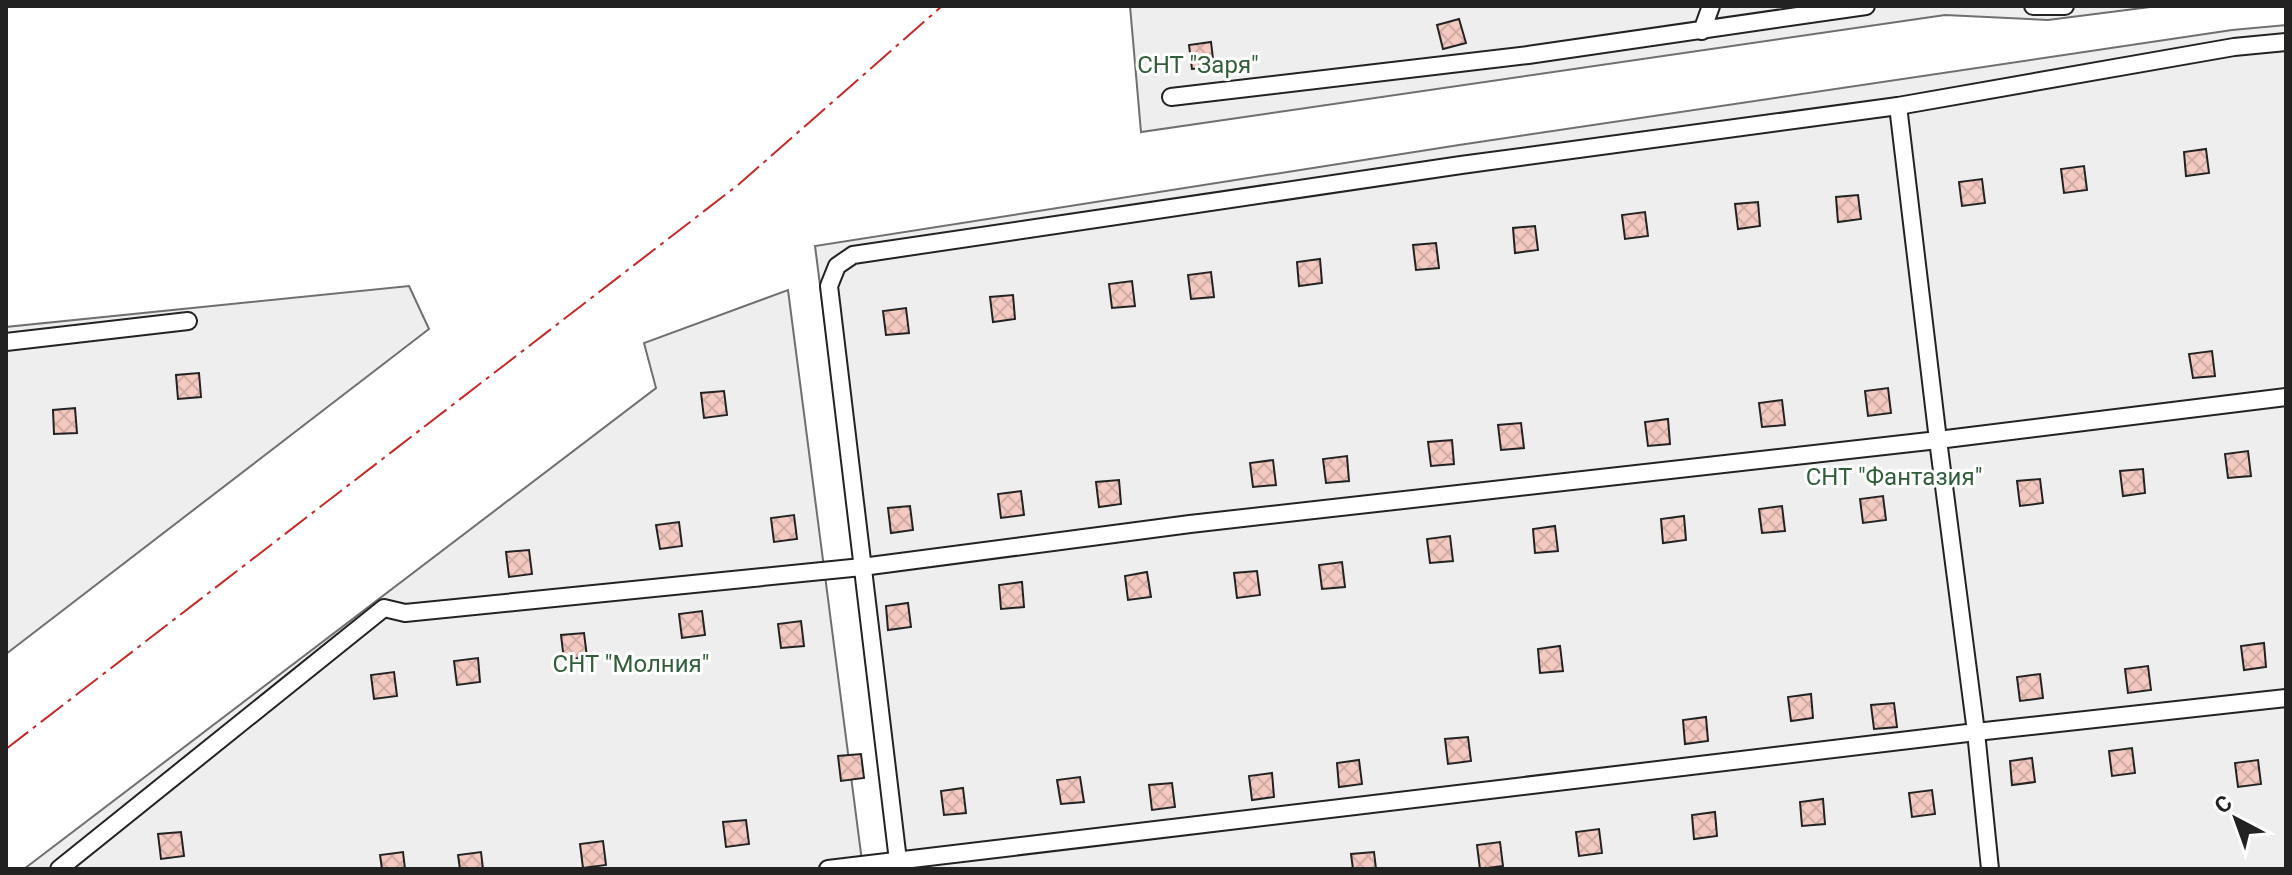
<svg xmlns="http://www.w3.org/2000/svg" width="2292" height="875" font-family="Roboto,sans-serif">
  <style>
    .garden { fill: #eee; stroke: #6f6f6f; stroke-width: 2 }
    .building { fill: url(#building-cross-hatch); stroke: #222; stroke-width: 2 }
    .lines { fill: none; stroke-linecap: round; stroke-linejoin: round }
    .service-casing { stroke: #222; stroke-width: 20 }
    .service { stroke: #fff; stroke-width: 16 }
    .power { stroke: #c62828; stroke-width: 2; stroke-dasharray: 28 6 4 6; stroke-linecap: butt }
    .labels { text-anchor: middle; stroke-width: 6; stroke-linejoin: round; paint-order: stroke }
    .park-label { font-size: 24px; fill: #2f5e38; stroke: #fff }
  </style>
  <defs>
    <pattern id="building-cross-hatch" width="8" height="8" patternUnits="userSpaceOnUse" patternTransform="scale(2)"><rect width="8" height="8" fill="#f3c9c0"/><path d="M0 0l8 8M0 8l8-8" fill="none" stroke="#d0aca5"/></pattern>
  </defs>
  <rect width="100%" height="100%" fill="#fff"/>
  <!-- garden -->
  <g class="garden">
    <polygon points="1130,6 2158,6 2048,20 1945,15 1141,132"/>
    <polygon points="2286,25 2286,869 895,869 815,246 1459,145 2232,30"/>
    <polygon points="409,286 429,329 6,654 6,327"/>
    <polygon points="788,290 863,869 24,869 656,388 644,343"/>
  </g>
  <!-- building -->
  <g class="building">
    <polygon points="1459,19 1466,43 1443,49 1437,25"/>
    <polygon points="1211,42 1214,67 1192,69 1189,45"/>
    <polygon points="2206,149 2209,173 2186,176 2184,152"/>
    <polygon points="2084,166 2087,190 2064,193 2061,169"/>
    <polygon points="1982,179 1985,203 1962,206 1959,182"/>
    <polygon points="1858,195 1861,219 1838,222 1836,197"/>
    <polygon points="1758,202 1760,226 1738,229 1735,204"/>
    <polygon points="1645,212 1648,236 1625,239 1622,215"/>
    <polygon points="1535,226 1538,250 1515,253 1513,228"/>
    <polygon points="1436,243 1439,268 1416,270 1413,245"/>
    <polygon points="1320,259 1322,283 1299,286 1297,262"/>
    <polygon points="1211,272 1214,297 1191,299 1188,275"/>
    <polygon points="1132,281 1135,306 1112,308 1109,284"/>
    <polygon points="1013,295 1015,319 993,322 990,297"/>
    <polygon points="906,308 909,333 886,335 883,311"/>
    <polygon points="2212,351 2215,376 2193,378 2189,354"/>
    <polygon points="199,373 201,397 178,399 176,375"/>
    <polygon points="1888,388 1891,413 1868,416 1865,391"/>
    <polygon points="724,391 727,415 704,418 701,393"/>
    <polygon points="1782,400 1785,425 1762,427 1759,403"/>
    <polygon points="75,408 77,433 54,434 53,410"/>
    <polygon points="1668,419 1670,444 1648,446 1645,422"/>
    <polygon points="1521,423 1524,448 1501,450 1498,425"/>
    <polygon points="1452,440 1454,464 1431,466 1428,442"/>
    <polygon points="2248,451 2251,476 2228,478 2225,454"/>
    <polygon points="1347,456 1349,481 1326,483 1323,459"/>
    <polygon points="1273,460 1276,485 1253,487 1250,463"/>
    <polygon points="2143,469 2145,493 2123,496 2120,471"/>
    <polygon points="2040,479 2043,503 2020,506 2017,481"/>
    <polygon points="1119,480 1121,504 1099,507 1096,482"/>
    <polygon points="1021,491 1024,515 1001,518 998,494"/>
    <polygon points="1883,496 1886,520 1863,523 1860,499"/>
    <polygon points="910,506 913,530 891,533 888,508"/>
    <polygon points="1782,506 1785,531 1762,533 1759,509"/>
    <polygon points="794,515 797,539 774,542 771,518"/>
    <polygon points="1684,516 1686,540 1663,543 1661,519"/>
    <polygon points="679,522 682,546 660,549 656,525"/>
    <polygon points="1555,526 1558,551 1535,553 1533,529"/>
    <polygon points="1450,536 1453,561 1430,563 1427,539"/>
    <polygon points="529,550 532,574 509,577 506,552"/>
    <polygon points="1342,562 1345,587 1322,589 1319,565"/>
    <polygon points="1257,571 1260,595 1237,598 1234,573"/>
    <polygon points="1147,572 1151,597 1128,600 1125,576"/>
    <polygon points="1022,582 1024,607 1001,609 999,585"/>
    <polygon points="908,603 911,627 888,630 886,606"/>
    <polygon points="702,611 705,635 682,638 679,614"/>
    <polygon points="801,621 804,646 781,648 778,624"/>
    <polygon points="584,633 587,657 564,660 561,635"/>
    <polygon points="2264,643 2266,667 2244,670 2241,646"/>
    <polygon points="1560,646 1563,671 1540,673 1538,649"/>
    <polygon points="478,658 480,682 457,685 454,661"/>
    <polygon points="2148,666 2151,690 2128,693 2125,669"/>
    <polygon points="394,672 397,696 374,699 371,675"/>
    <polygon points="2040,674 2043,698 2020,701 2017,677"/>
    <polygon points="1811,694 1813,718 1791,721 1788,697"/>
    <polygon points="1894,703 1897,727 1874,729 1871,705"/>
    <polygon points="1706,717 1708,741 1685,744 1683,720"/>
    <polygon points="1468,737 1471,761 1448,764 1445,739"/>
    <polygon points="2132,748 2135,773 2112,776 2109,751"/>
    <polygon points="861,754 864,778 841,781 838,756"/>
    <polygon points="2032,758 2035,782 2012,785 2010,761"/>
    <polygon points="1359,760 1362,784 1339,787 1337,763"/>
    <polygon points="2258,760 2261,784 2238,787 2235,763"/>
    <polygon points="1272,773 1274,797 1252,800 1249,776"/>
    <polygon points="1080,777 1084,802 1061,804 1057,780"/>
    <polygon points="1172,783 1175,807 1152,810 1149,785"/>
    <polygon points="963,788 966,813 944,815 941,791"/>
    <polygon points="1932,790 1935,814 1912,817 1909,793"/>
    <polygon points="1823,799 1825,824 1802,826 1800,802"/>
    <polygon points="1715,812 1717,836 1694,839 1692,815"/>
    <polygon points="746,820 749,844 726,847 723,822"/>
    <polygon points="1599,829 1602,853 1579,856 1576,832"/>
    <polygon points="181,832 184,856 161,859 158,834"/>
    <polygon points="603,841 606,865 583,868 580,844"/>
    <polygon points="1500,842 1503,866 1480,869 1477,845"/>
    <polygon points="403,852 405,869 382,869 380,855"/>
    <polygon points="481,852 483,869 460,869 458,855"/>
    <polygon points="1374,852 1376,869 1353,869 1351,854"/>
  </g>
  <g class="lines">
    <defs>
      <g id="service">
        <polyline points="2033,6 2065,6"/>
        <polyline points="1702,31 1711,6"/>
        <polyline points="1171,97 1528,55 1866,6"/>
        <polyline points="1898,106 1938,440 1976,732 1990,869"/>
        <polyline points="6,342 188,321"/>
        <polyline points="59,869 384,608 405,613 862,567 1190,524 1938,440 2286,397"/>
        <polyline points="828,869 1976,732 2286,698"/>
        <polyline points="899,869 829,286 837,266 853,255 1461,165 1898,106 2234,47 2286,42"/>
      </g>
    </defs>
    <!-- service casing -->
    <use href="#service" class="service-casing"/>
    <!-- service -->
    <use href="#service" class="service"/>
    <!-- power -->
    <polyline class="power" points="6,749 738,185 942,6"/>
  </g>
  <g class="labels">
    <!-- park labels -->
    <g class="park-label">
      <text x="1198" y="73">СНТ "Заря"</text>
      <text x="1894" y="485">СНТ "Фантазия"</text>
      <text x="631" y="672">СНТ "Молния"</text>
    </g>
  </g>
  <!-- border -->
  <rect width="2292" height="875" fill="none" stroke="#222222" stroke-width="16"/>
  <!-- north arrow -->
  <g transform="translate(2236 819) rotate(319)" stroke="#ffffff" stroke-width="6" paint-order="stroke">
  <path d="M0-6L14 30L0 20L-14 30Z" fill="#222222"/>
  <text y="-12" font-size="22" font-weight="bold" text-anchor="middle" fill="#222222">С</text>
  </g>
</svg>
